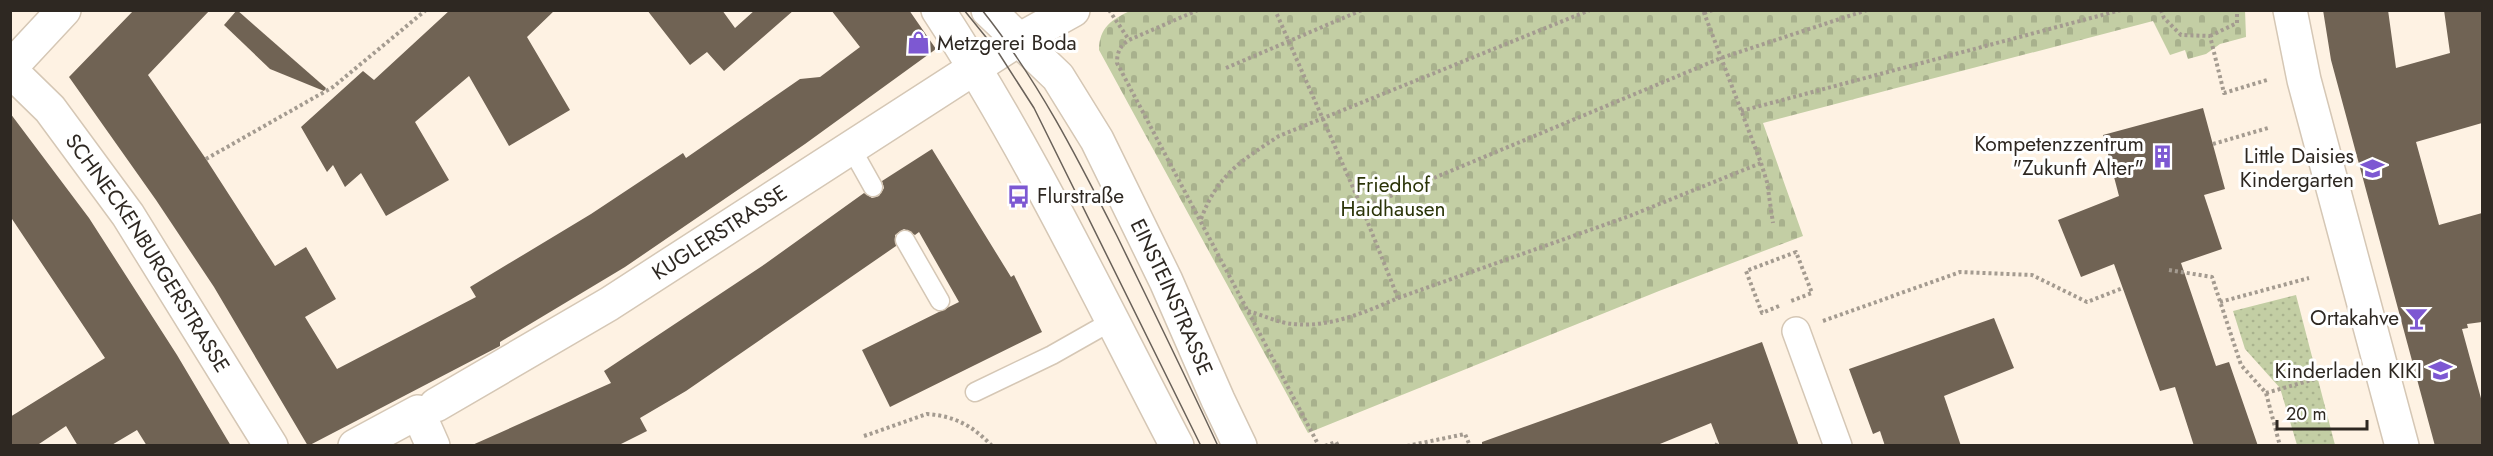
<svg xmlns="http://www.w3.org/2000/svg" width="2493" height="456" font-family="Jost,sans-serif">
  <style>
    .cemetery { fill: url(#cemetery-stones) }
    .park { fill: url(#park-dots) }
    .building { fill: #706354 }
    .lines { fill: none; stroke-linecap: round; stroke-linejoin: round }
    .service-casing { stroke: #d5c7b5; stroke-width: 21 }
    .pedestrian-casing { stroke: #d5c7b5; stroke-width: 30 }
    .minor-casing { stroke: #d5c7b5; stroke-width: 36 }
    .secondary-casing { stroke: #d5c7b5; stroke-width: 36 }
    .path { stroke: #a49b90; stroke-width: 4; stroke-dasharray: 3 3; stroke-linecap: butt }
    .service { stroke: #fff; stroke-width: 18 }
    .pedestrian { stroke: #fff; stroke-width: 27 }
    .minor { stroke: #fff; stroke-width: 33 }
    .secondary { stroke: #fff; stroke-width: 33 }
    .tram { stroke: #696159; stroke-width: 1.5 }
    .labels { text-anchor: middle; stroke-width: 6; stroke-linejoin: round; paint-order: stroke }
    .poi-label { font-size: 21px; fill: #2e2822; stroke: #fff; text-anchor: end }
    .park-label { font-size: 21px; fill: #2b3408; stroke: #fff }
    .street-label { font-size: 21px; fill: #2e2822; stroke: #fff }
  </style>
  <defs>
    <pattern id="cemetery-stones" width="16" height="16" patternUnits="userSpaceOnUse" patternTransform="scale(1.5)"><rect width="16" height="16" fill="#c3cea4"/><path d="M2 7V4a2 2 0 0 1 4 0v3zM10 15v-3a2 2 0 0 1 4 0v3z" fill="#a8b18d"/></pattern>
    <pattern id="park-dots" width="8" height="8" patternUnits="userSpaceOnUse" patternTransform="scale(1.5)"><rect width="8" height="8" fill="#c3cea4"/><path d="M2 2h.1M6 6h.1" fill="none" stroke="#a8b18d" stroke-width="1.8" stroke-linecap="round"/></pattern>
  </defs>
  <rect width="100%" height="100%" fill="#fef2e3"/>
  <!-- cemetery -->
  <path class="cemetery" d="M1130 11 2245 10 2246 37 2220 44 2206 54 2188 59 2185 50 2170 55 2153 21 1763 123 1803 236 1659 291 1308 433 1099 50C1099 28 1112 19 1130 11Z"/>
  <!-- park -->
  <polygon class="park" points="2296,295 2335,445 2297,445 2280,388 2245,349 2233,311"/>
  <!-- building -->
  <g class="building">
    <polygon points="134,10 210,10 148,75 206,159 275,266 306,247 336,299 305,317 337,369 476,297 470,287 591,214 683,153 686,158 800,79 820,77 860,47 831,10 909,10 936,49 805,144 625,267 500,342 500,346 308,446 214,287 156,200 69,77"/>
    <polygon points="237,10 326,88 324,91 270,69 224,25"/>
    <polygon points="450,10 555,10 527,37 570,110 509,146 469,76 415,122 449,180 386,216 361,173 345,187 333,165 327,172 301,127 363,71 374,80"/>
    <polygon points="647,10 722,10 735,28 755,10 794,10 724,71 707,52 690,65"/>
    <polygon points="2323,10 2388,10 2396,68 2450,53 2444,10 2482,10 2482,123 2416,142 2439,225 2482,213 2482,322 2467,324 2468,328 2462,329 2482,402 2482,446 2435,446 2331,60"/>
    <polygon points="2203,108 2225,189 2204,195 2222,249 2181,263 2216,366 2229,362 2258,446 2194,446 2175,387 2160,391 2114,264 2081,277 2058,220 2119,196 2103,135"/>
    <polygon points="10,113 89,218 177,355 231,446 147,446 137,430 110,446 78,446 66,426 36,446 10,446 10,417 105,358 10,216"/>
    <polygon points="932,149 1011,277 1014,275 1042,332 890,407 862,350 959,302 919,232 915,235 904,229 895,235 896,246 686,391 640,418 647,431 617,446 470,446 611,383 604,371 765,264 864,193 872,198 879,196 884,188 882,181"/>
    <polygon points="1994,318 2014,368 1944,396 1961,446 1885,446 1880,431 1873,434 1849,369"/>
    <polygon points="1762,342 1799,446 1720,446 1711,423 1655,446 1482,446 1482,442"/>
  </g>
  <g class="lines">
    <defs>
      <g id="service">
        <polyline points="850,146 873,187"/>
        <polyline points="905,240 940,301"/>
        <polyline points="975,392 1052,355 1112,321"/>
      </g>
      <polyline id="pedestrian" points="1796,331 1838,446"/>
      <g id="minor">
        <polyline points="2290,10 2304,80 2402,446"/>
        <polyline points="10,68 64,10"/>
        <path id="s1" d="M10 70 50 109 128 215 271 446"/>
        <path id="s2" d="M436 405 609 304 1010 45 1073 10"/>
        <polyline points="355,446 418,412 433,446"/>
      </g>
      <g id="secondary">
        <path d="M938 10C1029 149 1100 299 1177 446"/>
        <path id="s3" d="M988 10 1058 77 1097 140 1166 281 1218 400 1240 446"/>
      </g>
    </defs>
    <!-- service casing -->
    <use href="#service" class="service-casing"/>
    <!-- pedestrian casing -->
    <use href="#pedestrian" class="pedestrian-casing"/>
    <!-- minor casing -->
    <use href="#minor" class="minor-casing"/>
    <!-- secondary casing -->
    <use href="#secondary" class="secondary-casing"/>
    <!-- path -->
    <g class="path">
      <polyline points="1109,10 1129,40"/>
      <path d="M1198 10 1129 40C1120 46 1117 52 1117 63L1319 446"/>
      <polyline points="2161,10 2164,18 2181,35 2210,36 2224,93 2267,80"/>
      <polyline points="1704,13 1713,10"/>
      <polyline points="2210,36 2237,23 2237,10"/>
      <polyline points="1226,68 1362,10"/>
      <polyline points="1741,111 2121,10"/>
      <polyline points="2213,144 2268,128"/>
      <polyline points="206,159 333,87 426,10"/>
      <polyline points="1761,163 1767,182 1773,223"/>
      <polyline points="1362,208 1721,58 1867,10"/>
      <path d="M1201 219C1218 174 1241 161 1279 136L1590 10"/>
      <polyline points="2169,270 2212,277 2241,365 2266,393 2280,446"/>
      <polyline points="1398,298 1632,215 1761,163 1703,10"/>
      <polyline points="2220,302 2309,278"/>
      <polyline points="1779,306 1762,313 1746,271 1796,252 1812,293 1791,301"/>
      <path d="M1248 311C1262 315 1279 323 1293 324 1329 328 1366 312 1398 298L1362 208 1275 10"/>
      <polyline points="1823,321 1960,272 2032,275 2087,302 2123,288"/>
      <polyline points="2266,393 2336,373"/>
      <path d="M864 436 927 414C955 416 973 426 992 446"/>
      <polyline points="1325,446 1336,442 1338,446"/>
      <polyline points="1407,446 1465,434 1470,446"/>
      <polyline points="1716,446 1718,441"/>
    </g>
    <!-- service -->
    <use href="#service" class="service"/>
    <!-- pedestrian -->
    <use href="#pedestrian" class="pedestrian"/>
    <!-- minor -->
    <use href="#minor" class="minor"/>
    <!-- secondary -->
    <use href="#secondary" class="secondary"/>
    <!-- tram -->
    <g class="tram">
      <polyline points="964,10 998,52 1034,108 1201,446"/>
      <path d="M982 10C1038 80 1077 157 1117 236 1151 306 1185 375 1218 446"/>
    </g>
  </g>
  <!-- icons -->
  <defs>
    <symbol id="shop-bare" viewBox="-9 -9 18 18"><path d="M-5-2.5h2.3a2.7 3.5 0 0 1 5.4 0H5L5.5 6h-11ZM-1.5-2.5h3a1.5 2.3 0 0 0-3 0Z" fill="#7d58d2" stroke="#fff" stroke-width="2.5" paint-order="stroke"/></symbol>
    <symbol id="building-bare" viewBox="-9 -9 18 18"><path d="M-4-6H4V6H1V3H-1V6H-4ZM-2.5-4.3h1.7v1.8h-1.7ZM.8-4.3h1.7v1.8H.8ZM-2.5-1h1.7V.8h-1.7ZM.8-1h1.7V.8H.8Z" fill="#7d58d2" stroke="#fff" stroke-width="2.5" paint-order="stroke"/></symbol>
    <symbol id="school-bare" viewBox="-9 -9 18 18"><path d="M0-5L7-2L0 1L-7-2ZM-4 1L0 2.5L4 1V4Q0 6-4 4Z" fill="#7d58d2" stroke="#fff" stroke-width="2.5" paint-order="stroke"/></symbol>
    <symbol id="bus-bare" viewBox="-9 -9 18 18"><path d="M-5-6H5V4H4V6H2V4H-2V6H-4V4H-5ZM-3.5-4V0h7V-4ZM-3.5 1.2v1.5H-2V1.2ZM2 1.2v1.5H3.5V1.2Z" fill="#7d58d2" stroke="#fff" stroke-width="2.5" paint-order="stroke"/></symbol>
    <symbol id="bar-bare" viewBox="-9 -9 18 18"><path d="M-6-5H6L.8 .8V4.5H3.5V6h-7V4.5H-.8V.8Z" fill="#7d58d2" stroke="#fff" stroke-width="2.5" paint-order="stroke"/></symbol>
  </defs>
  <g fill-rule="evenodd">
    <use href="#shop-bare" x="902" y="26" width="33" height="33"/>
    <use href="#building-bare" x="2146" y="140" width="33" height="33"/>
    <use href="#school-bare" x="2356" y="152" width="33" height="33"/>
    <use href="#bus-bare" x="1002" y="180" width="33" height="33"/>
    <use href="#bar-bare" x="2400" y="302" width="33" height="33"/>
    <use href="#school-bare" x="2424" y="354" width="33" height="33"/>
  </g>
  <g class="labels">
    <!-- poi labels -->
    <g class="poi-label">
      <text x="937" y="50" text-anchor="start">Metzgerei Boda</text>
      <text x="2144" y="151">Kompetenzzentrum<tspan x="2144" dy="24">"Zukunft Alter"</tspan></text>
      <text x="2354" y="163">Little Daisies<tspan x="2354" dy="24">Kindergarten</tspan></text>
      <text x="1037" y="203" text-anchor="start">Flurstraße</text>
      <text x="2399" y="325">Ortakahve</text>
      <text x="2422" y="378">Kinderladen KIKI</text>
    </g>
    <!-- park labels -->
    <g class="park-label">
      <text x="1393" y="192">Friedhof<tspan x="1393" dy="24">Haidhausen</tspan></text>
    </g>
    <!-- street labels -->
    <g class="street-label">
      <text dy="7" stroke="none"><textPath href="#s2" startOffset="332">KUGLERSTRASSE</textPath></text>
      <text dy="7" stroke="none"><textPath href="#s1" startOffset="230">SCHNECKENBURGERSTRASSE</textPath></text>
      <text dy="7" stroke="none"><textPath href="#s3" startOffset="345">EINSTEINSTRASSE</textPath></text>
    </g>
  </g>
  <!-- border -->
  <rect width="2493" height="456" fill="none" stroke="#2e2822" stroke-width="24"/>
  <!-- scale -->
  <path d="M2277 420v9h90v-9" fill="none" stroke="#2e2822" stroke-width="3"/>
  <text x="2286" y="420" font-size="18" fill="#2e2822" stroke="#ffffff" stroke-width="4.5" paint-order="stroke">20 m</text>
</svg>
